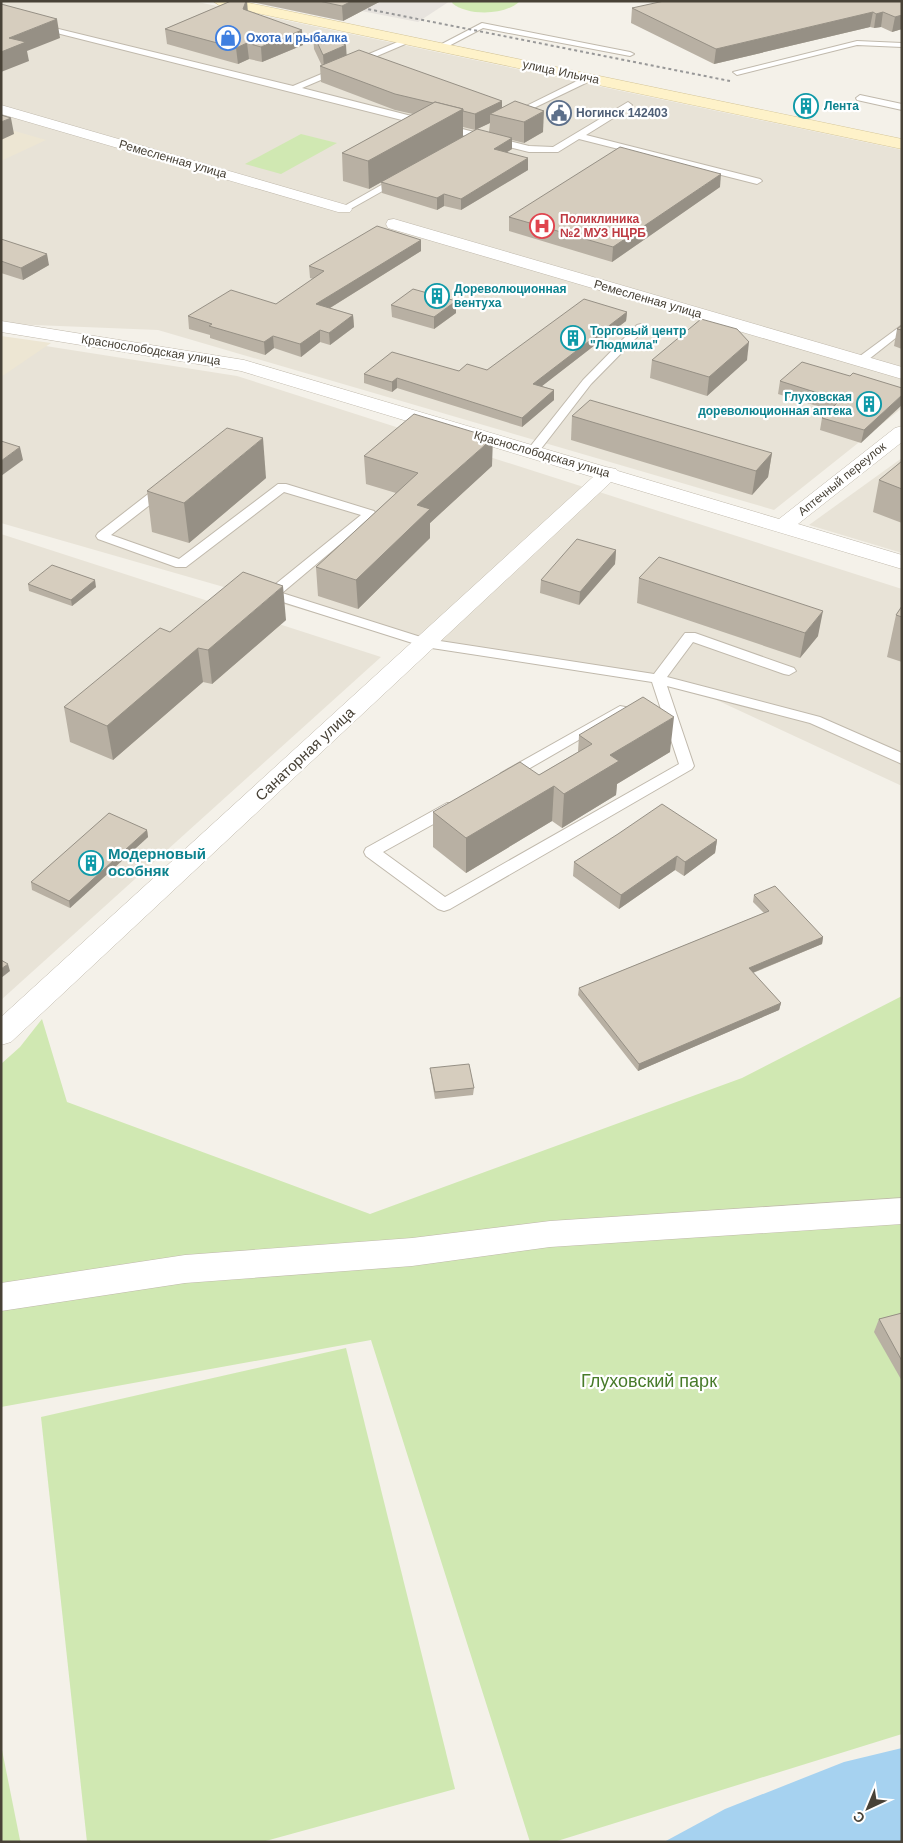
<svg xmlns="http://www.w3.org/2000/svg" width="903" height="1843" font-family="Helvetica,sans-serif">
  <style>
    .residential { fill: #e8e3d7 }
    .industrial { fill: #e7e3de }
    .education { fill: #ede6d3 }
    .green { fill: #d0e8b2 }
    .water { fill: #a6d2f0 }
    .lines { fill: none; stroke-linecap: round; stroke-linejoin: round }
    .lane-casing { stroke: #c0b9ac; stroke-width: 2 }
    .street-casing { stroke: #c0b9ac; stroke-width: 1 }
    .secondary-casing { stroke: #d4c599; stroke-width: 1 }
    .lane { fill: #fff; fill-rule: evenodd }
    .street { fill: #fff; fill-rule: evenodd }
    .secondary { fill: #fef2c9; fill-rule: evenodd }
    .rail { stroke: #989898; stroke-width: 2; stroke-dasharray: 3 3; stroke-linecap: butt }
    .wall { fill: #b8b0a3; fill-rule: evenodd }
    .shaded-wall { fill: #969085 }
    .building { fill: #d6cdbe; stroke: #969085 }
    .labels { text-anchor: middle; stroke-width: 4.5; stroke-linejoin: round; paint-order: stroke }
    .far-shop-label { font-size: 12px; font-weight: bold; fill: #366cbe; stroke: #fff; text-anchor: start }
    .far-street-label { font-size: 12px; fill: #484237; stroke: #fff }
    .far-culture-label { font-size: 12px; font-weight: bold; fill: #0d838f; stroke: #fff; text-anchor: start }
    .far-service-label { font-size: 12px; font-weight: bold; fill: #4e5e75; stroke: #fff; text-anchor: start }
    .far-health-label { font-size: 12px; font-weight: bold; fill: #be3a42; stroke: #fff; text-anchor: start }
    .street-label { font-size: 15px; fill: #484237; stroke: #fff }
    .culture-label { font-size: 15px; font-weight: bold; fill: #0d838f; stroke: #fff; text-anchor: start }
    .near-park-label { font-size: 18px; fill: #487b2a; stroke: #fff }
  </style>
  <rect width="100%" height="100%" fill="#f4f1e9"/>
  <!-- residential -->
  <g class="residential">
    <polygon points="1,1 193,1 902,150 902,408 774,510 158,330 10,324 1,321"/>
    <polygon points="1,339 237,376 902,589 902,786 695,690 384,633 1,523"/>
    <polygon points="902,458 902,553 809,525"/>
    <polygon points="1,534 381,657 1,1000"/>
  </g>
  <!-- industrial -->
  <polygon class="industrial" points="310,1 450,1 418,22"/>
  <!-- education -->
  <g class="education">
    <polygon points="1,127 46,140 1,161"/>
    <polygon points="1,336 51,343 1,377"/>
  </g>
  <!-- green -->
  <g class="green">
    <path d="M453 1H520C505 16 467 16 452 3Z"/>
    <polygon points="301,134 337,143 281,174 245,164"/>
    <polygon points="902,996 902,1734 554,1842 530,1842 371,1340 1,1407 1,1064 20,1047 42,1019 67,1102 370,1214 742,1078"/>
    <polygon points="346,1348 455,1789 262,1842 87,1842 41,1417"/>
    <polygon points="1,1745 20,1840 22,1842 1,1842"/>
  </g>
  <!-- water -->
  <polygon class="water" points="902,1748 902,1842 664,1842 725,1809 844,1762"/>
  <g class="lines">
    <defs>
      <g id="lane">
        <polygon points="1,15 293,86 407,38 411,40 410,42 302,88 529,146 553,147 628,102 632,105 631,107 586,135 760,179 762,181 757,184 579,139 558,152 529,152 1,19"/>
        <polygon points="482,23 630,52 634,54 630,56 483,28 443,49 436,47"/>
        <polygon points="857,41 902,43 902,47 857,45 737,75 733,72"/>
        <polygon points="589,75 593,78 592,80 513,118 507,118 506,116"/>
        <polygon points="860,95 902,104 902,110 857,100 856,98"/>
        <polygon points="399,175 404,178 402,180 347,211 341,211 339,209"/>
        <polygon points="641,324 645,325 646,327 645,329 591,384 537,454 529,454 527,451 529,448 583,380 637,325"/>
        <polygon points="902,325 902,333 864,363 856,363 854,361 856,359"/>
        <polygon points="165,483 169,484 171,487 169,490 111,535 179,559 278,484 286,484 374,511 376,514 282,593 427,639 654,674 685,633 695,633 794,668 796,671 789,675 784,674 693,642 667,677 820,717 902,753 902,764 810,723 667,686 694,766 692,769 450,909 444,911 438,909 366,856 364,852 366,848 447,803 457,803 460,807 457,811 383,852 445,897 679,764 652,682 425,647 267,597 265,594 267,591 361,515 284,492 186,567 176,567 98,539 96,536 98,533 161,484"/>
        <polygon points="620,706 646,711 648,714 646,717 641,718 622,715 511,779 501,779 499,776 501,773"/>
      </g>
      <g id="street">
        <polygon points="1,105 350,206 352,209 350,212 338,212 1,114"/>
        <polygon points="394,219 902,367 902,379 388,228 386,224 388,220"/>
        <polygon points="1,321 244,360 606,467 616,469 618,471 779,519 895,428 902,426 902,442 798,524 902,555 902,569 611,482 11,1042 1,1045 1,1017 593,477 241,371 1,332"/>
        <polygon points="902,1198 902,1224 550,1247 412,1266 185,1283 1,1311 1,1283 185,1255 412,1238 550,1221"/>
      </g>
      <polygon id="secondary" points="213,1 239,1 902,139 902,149 219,5"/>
    </defs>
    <!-- lane casing -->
    <use href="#lane" class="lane-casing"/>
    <!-- street casing -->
    <use href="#street" class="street-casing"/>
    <!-- secondary casing -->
    <use href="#secondary" class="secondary-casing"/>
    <!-- lane -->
    <use href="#lane" class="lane"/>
    <!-- street -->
    <use href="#street" class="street"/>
    <!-- secondary -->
    <use href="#secondary" class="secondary"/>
    <!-- rail -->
    <polyline class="rail" points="327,1 730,81"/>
  </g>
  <!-- wall -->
  <g class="wall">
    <polygon points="231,1 381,1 343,21 247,1 247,10 303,45 262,62 249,59 238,64 167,44 165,29"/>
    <polygon points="902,1 902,29 892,32 881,27 874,28 870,27 714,64 631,23 632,8"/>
    <path d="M313 33 347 55 502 101V108L543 132 524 143 512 140V149L507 152 528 170 461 210 444 206 437 210 382 193 381 182 369 189 343 181 342 153 413 114 395 110 321 82 320 66H322L314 49ZM490 123 489 132 463 137V127L475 130Z"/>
    <polygon points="720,187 612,262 509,231 509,217"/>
    <polygon points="1,239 49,265 23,280 1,273"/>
    <polygon points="421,240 421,251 330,308 353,315 354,327 330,345 320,342 301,357 274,348 265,355 210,338 210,335 189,329 188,316 276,304 313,279 310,278 309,266"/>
    <polygon points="456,301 456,313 434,329 392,317 391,305"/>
    <polygon points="627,312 626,321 542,386 554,390 554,400 522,427 397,388 392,392 364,383 364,374 487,370"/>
    <polygon points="902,325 902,349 894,346 897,329"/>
    <polygon points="652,360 747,360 707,396 650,378"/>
    <polygon points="850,376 902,388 861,443 820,430 822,418 830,410 778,394 780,381"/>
    <polygon points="572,416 772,453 768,477 752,495 571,440"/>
    <polygon points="364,456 492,466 430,523 430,538 358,609 318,596 316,567 396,493 366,484"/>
    <polygon points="902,461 902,523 873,512 879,480"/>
    <polygon points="266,478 189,543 152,532 147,491"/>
    <polygon points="616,550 615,564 579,605 540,593 541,580"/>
    <polygon points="639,578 818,636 800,658 637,603"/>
    <polygon points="28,584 96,587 72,606 29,591"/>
    <polygon points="902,606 902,662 887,657 896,615"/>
    <polygon points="286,620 212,684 203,682 113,760 70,742 64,707 170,632"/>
    <polygon points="579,735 670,752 617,784 616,795 562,828 552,821 466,873 433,847 433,812 539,775 578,752"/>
    <polygon points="147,830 148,837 70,908 32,890 31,882"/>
    <polygon points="717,840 715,853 684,876 675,870 619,909 573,876 574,862"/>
    <polygon points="754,895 823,937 822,944 753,973 781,1003 779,1010 638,1071 578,995 579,988 764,913 753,902"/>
    <polygon points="430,1068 474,1088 473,1095 435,1099 431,1075"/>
    <polygon points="902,1313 902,1381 874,1332 879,1319"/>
  </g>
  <!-- shaded-wall -->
  <g class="shaded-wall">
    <polygon points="246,1 247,1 248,13 243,9"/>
    <polygon points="352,1 381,1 343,21 342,6"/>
    <polygon points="873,12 870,27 714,64 716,49"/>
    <polygon points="883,12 881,27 874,28 876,14"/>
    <polygon points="902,15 902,29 892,32 895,17"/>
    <polygon points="57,19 60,38 27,51 29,61 1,72 1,52 9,38"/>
    <polygon points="302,30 303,45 262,62 261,47"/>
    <polygon points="247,43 249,59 238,64 236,48"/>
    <polygon points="346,45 347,61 324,68 323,55"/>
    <polygon points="502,101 502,117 490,114 490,123 475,130 475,114"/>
    <polygon points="463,109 463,137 369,189 368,161"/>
    <polygon points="544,111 543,132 524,143 524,122"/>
    <polygon points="11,118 14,134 1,140 1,122"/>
    <polygon points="512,138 512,149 494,160 494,149"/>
    <polygon points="528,158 528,170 461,210 461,199"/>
    <polygon points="721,174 720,187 612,262 613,247"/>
    <polygon points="444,194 444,206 437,210 437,198"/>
    <polygon points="421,240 421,251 317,316 316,304"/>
    <polygon points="47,254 49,265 23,280 21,268"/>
    <polygon points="456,301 456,313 434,329 434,317"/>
    <polygon points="627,312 626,321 533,393 533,384"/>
    <polygon points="353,315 354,327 330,345 329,333"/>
    <polygon points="320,330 320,342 301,357 300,344"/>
    <polygon points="273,336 274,348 265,355 264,342"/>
    <polygon points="749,342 747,360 707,396 709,377"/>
    <polygon points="397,378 397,388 392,392 392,382"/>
    <polygon points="554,390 554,400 522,427 522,418"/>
    <polygon points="902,395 902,405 861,443 864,430"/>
    <polygon points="263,438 266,478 189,543 184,503"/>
    <polygon points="493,438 492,466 430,523 430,538 358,609 356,580 417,505"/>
    <polygon points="20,447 23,460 1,476 1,461"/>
    <polygon points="772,453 768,477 752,495 756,471"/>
    <polygon points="616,550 615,564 579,605 580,592"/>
    <polygon points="95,580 96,587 72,606 71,600"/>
    <polygon points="283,586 286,620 212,684 208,650"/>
    <polygon points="823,611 818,636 800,658 805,633"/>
    <polygon points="198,648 203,682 113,760 107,726"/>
    <polygon points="674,717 670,752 617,784 616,795 562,828 564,794 610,755"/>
    <polygon points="554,786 552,821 466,873 466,838"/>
    <polygon points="147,830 148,837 70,908 69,901"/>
    <polygon points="717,840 715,853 684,876 685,862"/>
    <polygon points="677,856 675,870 619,909 621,895"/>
    <polygon points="823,937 822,944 747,975 749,968"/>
    <polygon points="8,964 10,971 1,978 1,969"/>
    <polygon points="781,1003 779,1010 638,1071 639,1064"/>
  </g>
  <!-- building -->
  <g class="building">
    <polygon points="231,1 246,1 243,9 302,30 261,47 247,43 236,48 165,29"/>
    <polygon points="319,1 352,1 342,6"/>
    <polygon points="664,1 902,1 902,15 895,17 883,12 876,14 873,12 716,49 632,8"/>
    <polygon points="1,4 57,19 9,38 26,42 1,52"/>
    <polygon points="313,33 346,45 323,55"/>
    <polygon points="359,50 502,101 475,114 463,111 463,109 435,102 433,103 395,94 320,66"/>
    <polygon points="515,101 544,111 524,122 490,114"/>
    <polygon points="435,102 463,109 368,161 342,153"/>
    <polygon points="1,115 11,118 1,122"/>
    <polygon points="477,129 512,138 494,149 528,158 461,199 444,194 437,198 381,182"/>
    <polygon points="620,147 721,174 613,247 509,217"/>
    <polygon points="377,226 421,240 316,304 353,315 329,333 320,330 300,344 273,336 264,342 209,326 212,324 188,316 231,290 276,304 324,271 309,266"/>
    <polygon points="1,239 47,254 21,268 1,261"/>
    <polygon points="413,289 456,301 434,317 391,305"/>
    <polygon points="584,299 627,312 533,384 554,390 522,418 397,378 392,382 364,374 392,352 459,371 467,364 487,370"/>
    <polygon points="701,319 737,329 749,342 709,377 652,360"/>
    <polygon points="902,325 902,330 897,329"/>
    <polygon points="802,362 850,376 853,373 902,388 902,395 864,430 822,418 840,400 780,381"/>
    <polygon points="590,400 772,453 756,471 572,416"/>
    <polygon points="414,414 493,438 417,505 430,509 356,580 316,567 418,473 364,456"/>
    <polygon points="227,428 263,438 184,503 147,491"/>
    <polygon points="1,441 20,447 1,461"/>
    <polygon points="902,461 902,489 879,480"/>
    <polygon points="577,539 616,550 580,592 541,580"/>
    <polygon points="659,557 823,611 805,633 639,578"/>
    <polygon points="52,565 95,580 71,600 28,584"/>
    <polygon points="243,572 283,586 208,650 198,648 107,726 64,707 160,628 170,632"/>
    <polygon points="902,606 902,617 896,615"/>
    <polygon points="643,697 674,717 610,755 619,761 564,794 554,786 466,838 433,812 520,762 539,775 592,744 579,735"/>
    <polygon points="662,804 717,840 685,862 677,856 621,895 574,862 618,834"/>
    <polygon points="109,813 147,830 69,901 31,882"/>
    <polygon points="775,886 823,937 749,968 781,1003 639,1064 579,988 769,911 754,895"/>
    <polygon points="1,960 8,964 1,969"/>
    <polygon points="469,1064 474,1088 435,1092 430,1068"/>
    <polygon points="902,1313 902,1361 879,1319"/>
  </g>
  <!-- icons -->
  <defs>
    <symbol id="shop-ring" viewBox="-11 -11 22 22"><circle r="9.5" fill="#fff" stroke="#3f7fe0" stroke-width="1.5"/><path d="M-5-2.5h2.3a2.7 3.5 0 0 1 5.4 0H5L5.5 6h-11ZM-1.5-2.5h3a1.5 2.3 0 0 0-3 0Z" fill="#3f7fe0"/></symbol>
    <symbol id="building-ring" viewBox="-11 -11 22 22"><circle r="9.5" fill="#fff" stroke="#0f9aa8" stroke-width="1.5"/><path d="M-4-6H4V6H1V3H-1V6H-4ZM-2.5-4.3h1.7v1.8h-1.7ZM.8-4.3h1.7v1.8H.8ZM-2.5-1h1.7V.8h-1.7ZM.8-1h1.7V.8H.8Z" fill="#0f9aa8"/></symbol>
    <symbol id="civic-ring" viewBox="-11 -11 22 22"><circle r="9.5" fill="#fff" stroke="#5c6f8a" stroke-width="1.5"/><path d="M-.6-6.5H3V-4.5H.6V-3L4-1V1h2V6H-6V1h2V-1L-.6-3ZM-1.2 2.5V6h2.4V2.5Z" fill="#5c6f8a"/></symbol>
    <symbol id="hospital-ring" viewBox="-11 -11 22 22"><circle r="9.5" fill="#fff" stroke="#e0444e" stroke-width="1.5"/><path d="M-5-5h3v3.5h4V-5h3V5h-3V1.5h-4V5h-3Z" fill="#e0444e"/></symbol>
  </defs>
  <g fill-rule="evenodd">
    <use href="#shop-ring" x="214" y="24" width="28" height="28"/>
    <use href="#building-ring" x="792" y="92" width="28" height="28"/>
    <use href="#civic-ring" x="545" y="99" width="28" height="28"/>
    <use href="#hospital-ring" x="528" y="212" width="28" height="28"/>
    <use href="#building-ring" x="423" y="282" width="28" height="28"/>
    <use href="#building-ring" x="559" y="324" width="28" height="28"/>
    <use href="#building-ring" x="855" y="390" width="28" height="28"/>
    <use href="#building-ring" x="77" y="849" width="28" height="28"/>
  </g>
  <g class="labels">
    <!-- far-shop labels -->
    <g class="far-shop-label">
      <text x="246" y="42">Охота и рыбалка</text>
    </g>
    <!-- far-street labels -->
    <g class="far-street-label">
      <text transform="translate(561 72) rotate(12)" y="4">улица Ильича</text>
      <text transform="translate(173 159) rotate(16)" y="4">Ремесленная улица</text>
      <text transform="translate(648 299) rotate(16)" y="4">Ремесленная улица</text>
      <text transform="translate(151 350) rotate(9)" y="4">Краснослободская улица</text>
      <text transform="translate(542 454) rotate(16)" y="4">Краснослободская улица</text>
      <text transform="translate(842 479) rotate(-39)" y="4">Аптечный переулок</text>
    </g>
    <!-- far-culture labels -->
    <g class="far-culture-label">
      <text x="824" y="110">Лента</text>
      <text x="454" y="293">Дореволюционная<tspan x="454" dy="14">вентуха</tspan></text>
      <text x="590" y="335">Торговый центр<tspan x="590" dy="14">"Людмила"</tspan></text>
      <text x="852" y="401" text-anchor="end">Глуховская<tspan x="852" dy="14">дореволюционная аптека</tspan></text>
    </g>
    <!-- far-service labels -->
    <g class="far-service-label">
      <text x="576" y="117">Ногинск 142403</text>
    </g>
    <!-- far-health labels -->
    <g class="far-health-label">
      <text x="560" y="223">Поликлиника<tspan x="560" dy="14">№2 МУЗ НЦРБ</tspan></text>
    </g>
    <!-- street labels -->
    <g class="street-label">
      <text transform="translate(305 754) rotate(-43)" y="5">Санаторная улица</text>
    </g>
    <!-- culture labels -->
    <g class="culture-label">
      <text x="108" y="859">Модерновый<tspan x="108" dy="17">особняк</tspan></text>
    </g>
    <!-- near-park labels -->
    <g class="near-park-label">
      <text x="649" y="1387">Глуховский парк</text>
    </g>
  </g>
  <!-- border -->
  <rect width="903" height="1843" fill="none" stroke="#484237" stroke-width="5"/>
  <!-- north arrow -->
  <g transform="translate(868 1808) rotate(224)" stroke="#ffffff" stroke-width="4" paint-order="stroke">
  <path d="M0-4L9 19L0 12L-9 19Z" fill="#484237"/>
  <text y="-8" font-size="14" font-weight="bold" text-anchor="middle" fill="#484237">С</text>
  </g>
</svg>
